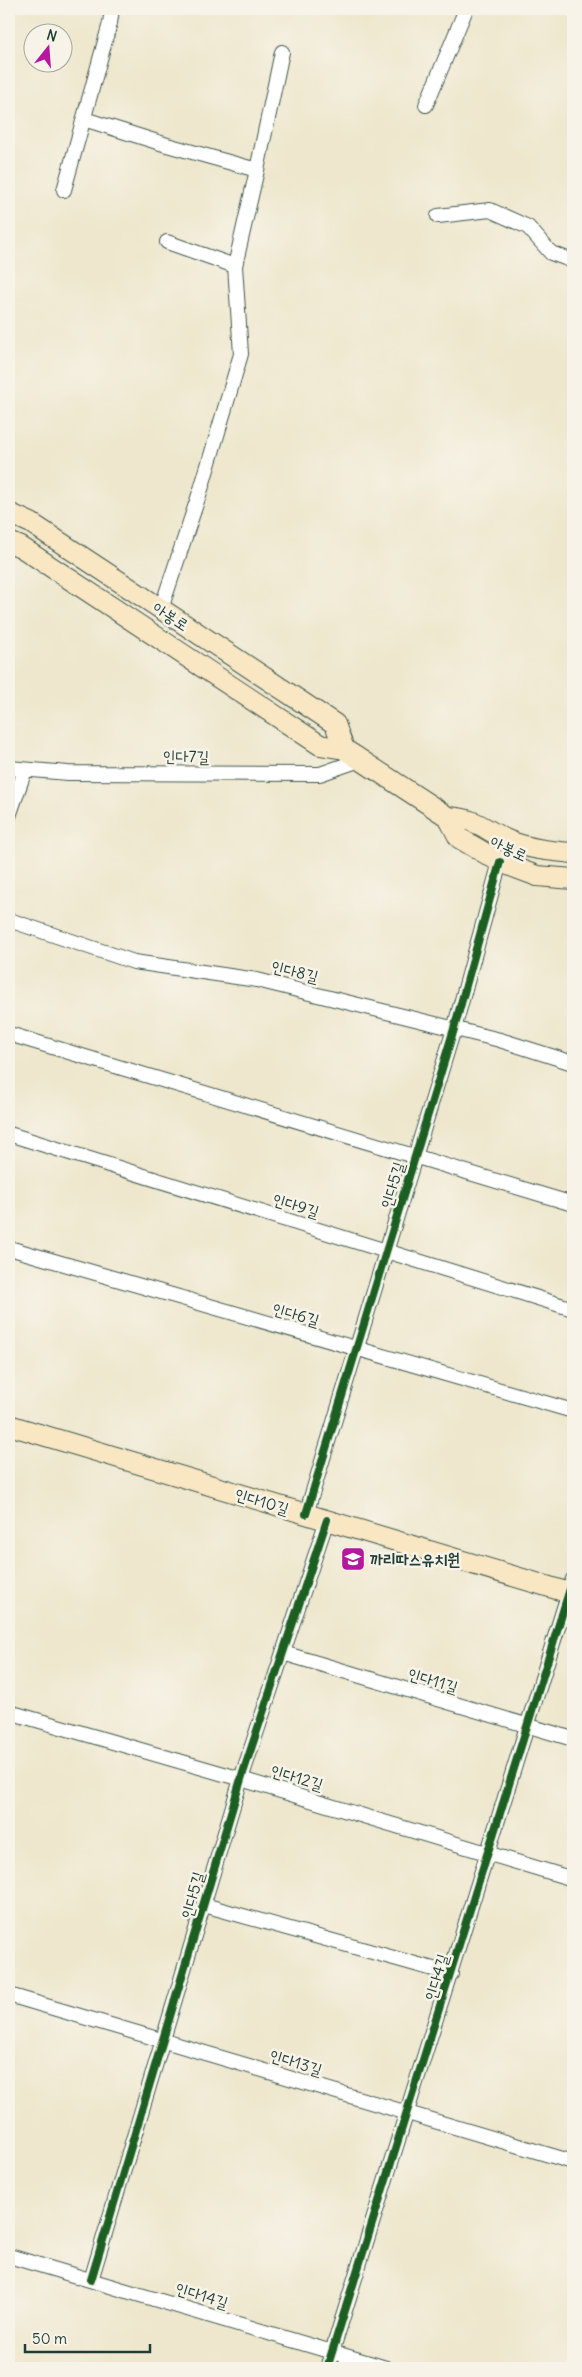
<svg xmlns="http://www.w3.org/2000/svg" width="582" height="2377" font-family="Delius,'Poor Story',sans-serif">
  <style>
    .lines { fill: none; stroke-linecap: round; stroke-linejoin: round }
    .street-casing { stroke: #3e564b; stroke-width: 16 }
    .secondary-casing { stroke: #3e564b; stroke-width: 22 }
    .street { stroke: #fff; stroke-width: 14 }
    .secondary { stroke: #f9e7c3; stroke-width: 20 }
    .cycleway-casing { stroke: #f7f3e8; stroke-width: 11 }
    .cycleway { stroke: #1b5e20; stroke-width: 8 }
    .labels { text-anchor: middle; stroke-width: 5; stroke-linejoin: round; paint-order: stroke }
    .street-label { font-size: 16px; fill: #1f3d34; stroke: #f7f3e8 }
    .poi-label { font-size: 16px; font-weight: bold; fill: #1f3d34; stroke: #f7f3e8; text-anchor: start }
  </style>
  <rect width="100%" height="100%" fill="#f7f3e8"/>
  <filter id="ink" filterUnits="userSpaceOnUse"><feTurbulence type="fractalNoise" baseFrequency=".02" numOctaves="2"/><feDisplacementMap in="SourceGraphic" scale="10" xChannelSelector="R" yChannelSelector="G"/><feConvolveMatrix kernelMatrix="1 2 1 2 8 2 1 2 1" color-interpolation-filters="sRGB"/></filter>
  <filter id="wash" filterUnits="userSpaceOnUse"><feTurbulence type="fractalNoise" baseFrequency=".0096" numOctaves="4" result="noise"/><feDisplacementMap in="SourceGraphic" scale="20" xChannelSelector="R" yChannelSelector="G"/><feGaussianBlur stdDeviation="1.12" result="paint"/><feColorMatrix in="noise" values="0 0 0 0 0 0 0 0 0 0 0 0 0 0 0 0 0 1.4 0 .05"/><feComposite in="paint" operator="in"/></filter>
  <g filter="url(#wash)">
    <rect width="100%" height="100%" fill="#eee7cd"/>
  </g>
  <g filter="url(#ink)">
    <g class="lines">
      <defs>
        <g id="street">
          <polyline points="426,105 466,9"/>
          <polyline points="84,119 167,145 257,170 282,52"/>
          <polyline points="64,190 110,23 112,9"/>
          <polyline points="438,216 490,210 528,227 551,253 573,261"/>
          <polyline points="167,242 235,266"/>
          <polyline points="161,609 202,486 241,354 235,266 257,170"/>
          <polyline points="9,768 68,773 320,774 360,760"/>
          <polyline points="9,816 25,770"/>
          <polyline points="9,920 134,962 257,980 500,1040 573,1063"/>
          <polyline points="9,1034 573,1204"/>
          <polyline points="9,1134 573,1309"/>
          <polyline points="9,1248 573,1411"/>
          <polyline points="306,1514 454,1029 500,862"/>
          <polyline points="283,1653 573,1739"/>
          <polyline points="9,1712 241,1779 573,1879"/>
          <polyline points="204,1905 451,1974"/>
          <polyline points="9,1995 573,2162"/>
          <polyline points="9,2256 386,2368"/>
          <polyline points="91,2280 241,1779 327,1520"/>
          <polyline points="327,2368 573,1579"/>
        </g>
        <g id="secondary">
          <polyline points="9,513 31,523 335,724 344,749"/>
          <polyline points="9,542 21,547 320,745 344,749 448,817 459,838 500,862 537,876 573,879"/>
          <path d="M448 817C477 819 481 827 505 839 527 849 550 851 573 853"/>
          <polyline points="9,1425 573,1594"/>
        </g>
      </defs>
      <!-- street casing -->
      <use href="#street" class="street-casing"/>
      <!-- secondary casing -->
      <use href="#secondary" class="secondary-casing"/>
      <!-- street -->
      <use href="#street" class="street"/>
      <!-- secondary -->
      <use href="#secondary" class="secondary"/>
      <defs>
        <g id="cycleway">
          <polyline points="306,1514 454,1029 500,862"/>
          <polyline points="91,2280 241,1779 327,1520"/>
          <polyline points="327,2368 573,1579"/>
        </g>
      </defs>
      <!-- cycleway casing -->
      <use href="#cycleway" class="cycleway-casing"/>
      <!-- cycleway -->
      <use href="#cycleway" class="cycleway"/>
    </g>
  </g>
  <!-- icons -->
  <defs>
    <symbol id="school-square" viewBox="-11 -11 22 22"><rect x="-9" y="-9" width="18" height="18" rx="4" fill="#b5179e" stroke="#f7f3e8"/><path d="M0-5L7-2L0 1L-7-2ZM-4 1L0 2.5L4 1V4Q0 6-4 4Z" fill="#fff"/></symbol>
  </defs>
  <g fill-rule="evenodd">
    <use href="#school-square" x="339" y="1545" width="28" height="28"/>
  </g>
  <g class="labels">
    <!-- street labels -->
    <g class="street-label">
      <text transform="translate(171 616) rotate(33)" y="6">아봉로</text>
      <text transform="translate(186 756) rotate(1)" y="6">인다7길</text>
      <text transform="translate(509 848) rotate(25)" y="6">아봉로</text>
      <text transform="translate(295 971) rotate(14)" y="6">인다8길</text>
      <text transform="translate(392 1185) rotate(-73)" y="6">인다5길</text>
      <text transform="translate(296 1205) rotate(17)" y="6">인다9길</text>
      <text transform="translate(296 1314) rotate(16)" y="6">인다6길</text>
      <text transform="translate(262 1501) rotate(17)" y="6">인다10길</text>
      <text transform="translate(433 1680) rotate(17)" y="6">인다11길</text>
      <text transform="translate(297 1777) rotate(17)" y="6">인다12길</text>
      <text transform="translate(192 1895) rotate(-74)" y="6">인다5길</text>
      <text transform="translate(436 1977) rotate(-73)" y="6">인다4길</text>
      <text transform="translate(296 2062) rotate(17)" y="6">인다13길</text>
      <text transform="translate(202 2295) rotate(17)" y="6">인다14길</text>
    </g>
    <!-- poi labels -->
    <g class="poi-label">
      <text x="370" y="1565">까리따스유치원</text>
    </g>
  </g>
  <!-- margin -->
  <rect width="582" height="2377" fill="none" stroke="#f7f3e8" stroke-width="30"/>
  <!-- north arrow -->
  <g transform="translate(48 48) rotate(17)"><circle r="24" fill="#f7f3e8" stroke="#a1aaa0"/>
  <path d="M0-4L9 19L0 12L-9 19Z" fill="#b5179e"/>
  <text y="-8" font-size="14" font-weight="bold" text-anchor="middle" fill="#1f3d34">N</text>
  </g>
  <!-- scale -->
  <path d="M25 2344v8h125v-8" fill="none" stroke="#1f3d34" stroke-width="2.5"/>
  <text x="32" y="2344" font-size="15" fill="#1f3d34" stroke="#f7f3e8" stroke-width="4" paint-order="stroke">50 m</text>
</svg>
